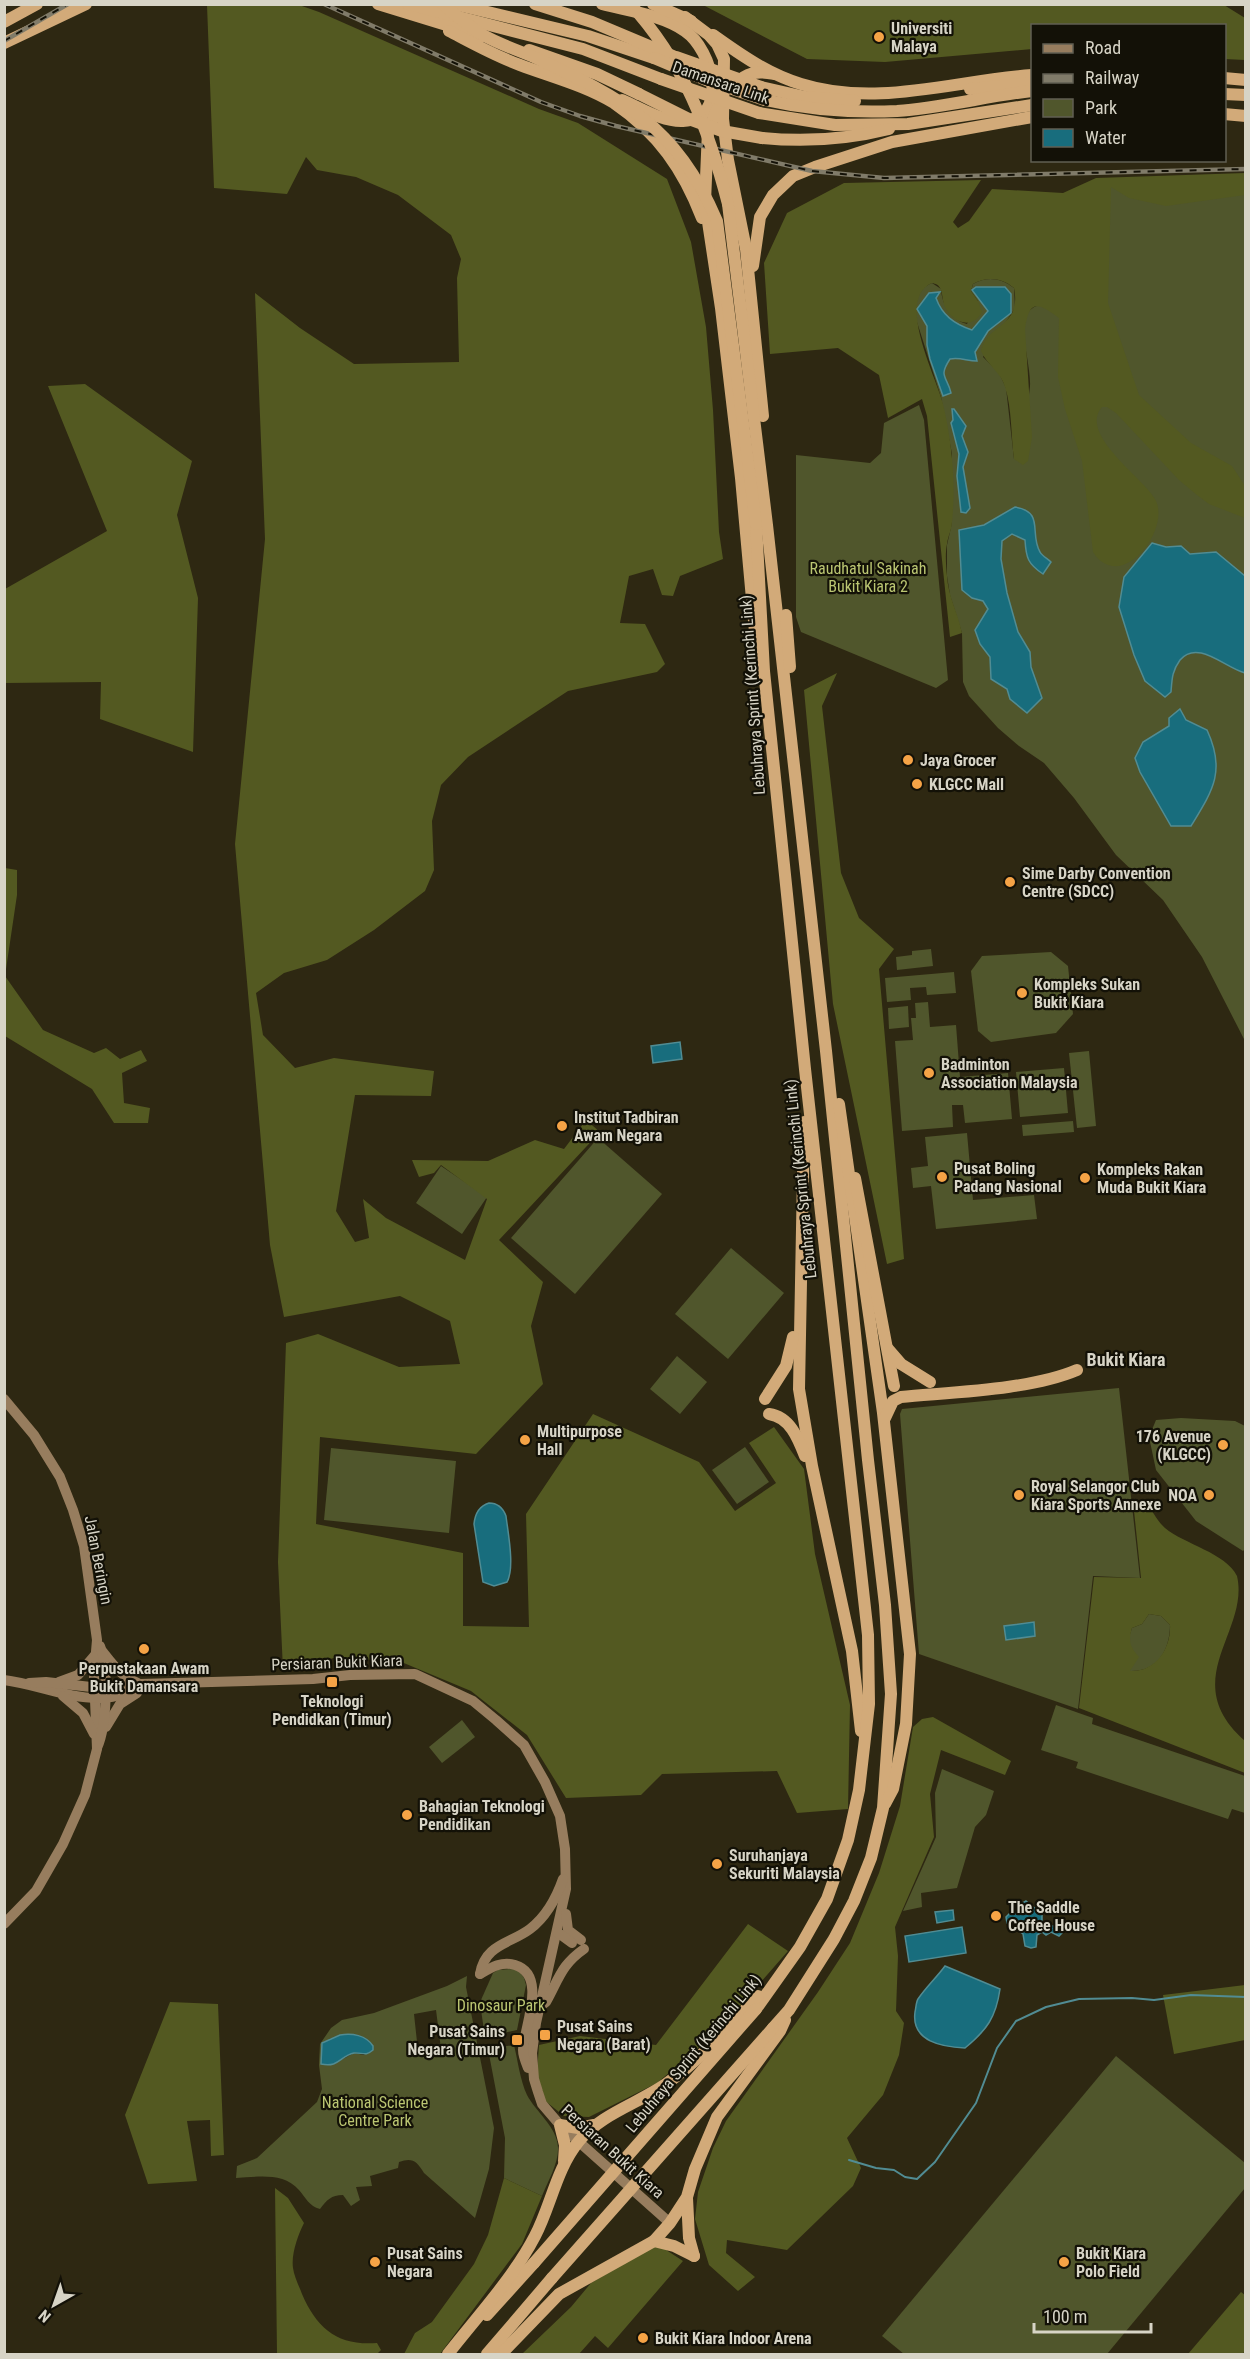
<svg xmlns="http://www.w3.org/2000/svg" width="1250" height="2359" font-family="'Roboto Condensed',sans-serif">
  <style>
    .green { fill: #50562c; fill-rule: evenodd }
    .forest { fill: #535921; fill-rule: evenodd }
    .water { fill: #186d7d; stroke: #518c93; stroke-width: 1.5 }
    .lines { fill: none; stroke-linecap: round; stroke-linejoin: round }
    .stream { stroke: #518c93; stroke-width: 2 }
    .secondary { stroke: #977d5e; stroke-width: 10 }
    .highway { stroke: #d2aa79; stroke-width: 12 }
    .rail-casing { stroke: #807b69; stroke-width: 4.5 }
    .rail { stroke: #131107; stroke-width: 2; stroke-dasharray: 7; stroke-linecap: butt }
    .highway-bridge { stroke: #d2aa79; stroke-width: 12 }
    .poi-dot { fill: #f5a346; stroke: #131107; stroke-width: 2 }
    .labels { text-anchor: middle; stroke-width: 4.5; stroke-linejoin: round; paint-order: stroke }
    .poi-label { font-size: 16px; font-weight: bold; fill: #d7d4c6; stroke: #131107; text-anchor: start }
    .street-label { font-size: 16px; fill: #d7d4c6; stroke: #131107 }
    .park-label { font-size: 16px; fill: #bbc672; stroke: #131107 }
    .neighbourhood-label { font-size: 18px; font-weight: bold; fill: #d7d4c6; stroke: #131107 }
  </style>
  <rect width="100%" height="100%" fill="#2e2812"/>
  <!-- green -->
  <g class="green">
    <path d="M1245 183V1041L1202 957 1163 900 1116 855 1074 798 1044 763 1019 746 998 728 969 696 963 682 962 633 950 595 947 576V545L952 523V454L941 397 916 319C915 304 917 289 932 283L941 289C942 305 951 320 967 324L978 301 971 291 973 284C987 276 1001 278 1014 288L1015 308 983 357 999 373 1006 388 1014 459C1019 435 1028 410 1030 386 1031 366 1020 336 1026 317 1029 309 1036 304 1044 306L1111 186Z"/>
    <polygon points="919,405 924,420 948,680 936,688 801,632 796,617 796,455 870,463 881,453 884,423"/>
    <polygon points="931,949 933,966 897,970 896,957 912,955 912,951"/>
    <polygon points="1051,952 1068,966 1073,1014 1056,1033 991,1042 978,1031 971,971 982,956"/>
    <polygon points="954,972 956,993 927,995 926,987 910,988 911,1000 887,1002 885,978"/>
    <polygon points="928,1002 930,1027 956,1025 960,1077 1008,1073 1012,1119 965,1123 963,1105 952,1105 953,1127 902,1131 895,1041 913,1040 911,1018 916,1018 915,1003"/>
    <polygon points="908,1006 909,1027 889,1029 888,1008"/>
    <polygon points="1089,1051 1096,1126 1077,1128 1069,1053"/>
    <polygon points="1064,1068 1068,1113 1020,1117 1016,1072"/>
    <polygon points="1073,1121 1074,1132 1023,1136 1022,1125"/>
    <polygon points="967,1133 973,1200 1034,1195 1037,1219 936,1229 931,1186 913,1188 911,1168 928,1166 925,1137"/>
    <polygon points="598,1138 662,1194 575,1294 511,1238"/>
    <polygon points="441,1166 487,1197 462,1234 416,1203"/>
    <polygon points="731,1248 784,1293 728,1359 675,1314"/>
    <polygon points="677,1356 707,1382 680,1414 650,1389"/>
    <polygon points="1119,1388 1140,1578 1093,1576 1078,1709 919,1654 900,1414 902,1409"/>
    <polygon points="1181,1418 1235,1421 1245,1426 1246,1548 1243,1551 1196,1521 1156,1470 1149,1437 1156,1420"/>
    <polygon points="745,1447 769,1482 737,1504 712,1470"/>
    <polygon points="331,1448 456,1461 449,1533 324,1520"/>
    <path d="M1149 1614 1161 1616 1170 1625C1170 1650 1157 1672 1130 1671L1129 1637 1132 1628 1142 1624Z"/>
    <polygon points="1056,1705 1093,1718 1092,1724 1245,1776 1245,1813 1232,1809 1228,1819 1076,1768 1078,1762 1041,1750"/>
    <polygon points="462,1720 475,1737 442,1763 429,1747"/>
    <polygon points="942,1769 994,1791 986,1815 975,1827 957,1888 921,1893 922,1907 903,1911 936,1837 935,1793"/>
    <polygon points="511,1969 518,1969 524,1978 526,1985 517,2030 485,2037 481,2010 481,2000 493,1973 498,1970"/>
    <path d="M467 1976 466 1987 494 2128 489 2169 475 2218 424 2173C417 2161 412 2157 399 2162L398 2168 370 2176 372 2186 356 2187 360 2200 351 2206 343 2195C331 2195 327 2200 320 2209 309 2206 306 2198 299 2190 283 2172 258 2177 236 2178L237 2166 257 2158 317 2102 322 2089 319 2065 320 2044 331 2028 342 2020 374 2013 447 1986ZM436 2010 441 2049 418 2051 414 2014ZM347 2034 367 2039 373 2046 364 2055 354 2053 332 2065 329 2039Z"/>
    <path d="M514 2045C518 2061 520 2080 527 2095 536 2112 557 2127 558 2147 559 2163 548 2181 542 2196L504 2178 505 2138 488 2049Z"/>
    <polygon points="1116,2056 1245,2163 1245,2188 1107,2354 904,2354 882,2336"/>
  </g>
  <!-- forest -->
  <g class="forest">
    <polygon points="207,5 299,5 319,12 539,109 578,123 667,179 691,242 706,327 713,410 719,532 723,559 680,576 673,596 662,595 653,569 629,576 620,623 645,624 665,664 657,672 568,691 468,757 441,785 432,821 434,870 425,891 374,930 327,960 284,973 256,993 263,1035 295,1068 334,1058 434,1071 431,1096 355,1095 336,1211 355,1242 369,1238 363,1199 386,1218 465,1260 487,1199 441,1165 434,1173 419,1177 412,1160 488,1161 535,1140 564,1149 586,1120 600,1132 499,1240 543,1282 531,1326 543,1384 476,1454 320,1437 316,1524 463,1553 463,1626 529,1627 526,1514 593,1414 699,1462 735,1511 776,1483 749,1443 774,1427 804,1469 815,1554 850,1705 848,1809 797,1813 777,1771 662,1774 641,1795 566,1798 527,1735 471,1691 399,1661 334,1658 283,1670 278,1562 286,1343 318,1334 399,1367 460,1364 450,1321 400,1296 284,1317 270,1245 235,844 265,539 255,293 300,328 354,364 459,362 457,278 461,259 451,235 398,195 356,177 317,170 306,157 287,194 214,188"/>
    <polygon points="703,5 1224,5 1245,18 1245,60 1225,59 1224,26 1032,26 1032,49 885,62 807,59"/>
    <path d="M1245 173V195L1166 206 1129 198 1111 187 1108 303 1139 395 1191 443 1232 466 1245 486V518L1209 504 1197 495 1179 480 1116 413 1107 407H1102C1077 435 1148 481 1156 501 1170 532 1120 594 1093 552L1082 461 1065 409 1058 377 1059 318C1039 303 1029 298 1025 329L1032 437 1028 461 1023 465 1014 459C1011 437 1012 408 1005 387 1001 372 987 365 981 351 987 323 1022 328 1014 288 1002 278 987 276 973 284L971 291 978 301 982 312C973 330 952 323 945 307 942 301 943 293 940 288 938 284 936 284 932 283 895 299 936 376 943 404 952 442 956 482 952 522 952 529 948 536 947 544 945 553 946 566 947 576 948 596 958 613 962 633L950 637 927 416 922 399 888 418 879 375 838 348 770 354 764 263 787 213 844 183 981 180 953 222 958 228 969 221 992 189 1063 193 1096 178Z"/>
    <polygon points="85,384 192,461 177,515 198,598 193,752 100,719 101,682 5,683 5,589 107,531 48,386"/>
    <polygon points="837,673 822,706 841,873 859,918 894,949 879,969 904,1259 887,1264 833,1004 804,690"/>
    <polygon points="5,868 17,870 17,895 5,976 43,1030 94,1053 106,1048 120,1059 141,1050 147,1061 122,1073 124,1103 150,1108 148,1123 114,1123 92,1089 5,1036"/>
    <path d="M1133 1501 1146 1502C1152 1510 1157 1521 1165 1528 1184 1544 1226 1553 1237 1576 1250 1632 1176 1680 1245 1741V1773L1079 1708 1094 1577 1141 1578ZM1149 1614 1161 1616 1170 1625C1171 1648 1156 1672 1130 1671L1139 1657C1130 1647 1128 1641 1132 1628L1142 1624Z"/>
    <polygon points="933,1717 1011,1761 1005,1775 941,1750 930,1794 934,1837 895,1927 898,1956 896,2011 904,2023 899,2055 883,2095 847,2138 861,2168 853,2186 787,2250 727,2240 726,2253 755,2277 738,2291 709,2265 695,2219 698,2192 713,2148 726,2121 818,1992 850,1943 879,1873 900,1806 913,1727 922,1719"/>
    <polygon points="748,1924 788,1951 718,2031 657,2083 589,2117 564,2116 544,2100 537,2073 539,2045 580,2036 656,2045"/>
    <polygon points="1245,1985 1245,2040 1174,2054 1163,1995"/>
    <polygon points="170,2002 218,2004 224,2155 211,2156 210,2120 187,2121 197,2181 148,2184 125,2115"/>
    <polygon points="504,2178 542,2196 522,2244 440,2354 404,2354 415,2333 432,2322 474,2264 488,2235"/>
    <path d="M275 2188 288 2198 304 2223C298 2235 291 2254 293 2268 294 2276 299 2286 302 2294 317 2329 338 2346 377 2343L381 2350 377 2354H277Z"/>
    <polygon points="657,2244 683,2261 608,2348 595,2336 579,2354 522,2354 571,2307 591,2283"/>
    <polygon points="1241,2292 1246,2296 1246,2347 1243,2354 1188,2354"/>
  </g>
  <!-- water -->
  <g class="water">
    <path d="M976 287H1005L1011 294V313L988 331 975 352 977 361C967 361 960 357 950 359 938 377 947 376 951 393L943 396 930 359 927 345V326L917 309 929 293 940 292 936 298C942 315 954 324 972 330L988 311 972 290Z"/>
    <polygon points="952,409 954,409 966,426 962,436 968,452 963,467 970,508 966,513 961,512 957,476 959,454 951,423 953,420"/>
    <path d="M1015 507C1045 512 1029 533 1040 552 1042 556 1048 559 1051 562L1043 574C1028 564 1026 558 1025 540L1012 534 1002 541 1001 559 1007 593 1018 632 1030 652 1031 667 1042 698 1027 713 1010 699 1007 689 991 679 990 657 980 644 975 630 988 609 983 601 972 598 962 590 959 530 984 525Z"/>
    <path d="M1152 543 1166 547 1181 546 1190 554 1216 552 1245 576V673C1225 668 1198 639 1180 660 1172 671 1172 679 1171 692L1165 697 1145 681 1134 655 1119 607 1124 577Z"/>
    <path d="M1180 709 1186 720 1207 730C1226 771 1213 790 1191 826H1171L1140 772 1135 758 1143 742 1169 726V718Z"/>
    <polygon points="680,1042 682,1059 653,1063 651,1046"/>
    <path d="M489 1503C498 1503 503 1508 506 1516 508 1533 515 1568 507 1582L494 1586 483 1582 474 1524C475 1514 479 1506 489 1503Z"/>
    <polygon points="1034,1622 1035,1636 1006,1640 1004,1626"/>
    <polygon points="1026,1901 1042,1914 1042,1922 1048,1926 1061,1926 1062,1933 1059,1936 1051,1932 1046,1935 1042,1932 1037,1935 1036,1947 1031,1948 1025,1946 1023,1934 1007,1923 1006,1917 1010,1913 1016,1914 1019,1905"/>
    <polygon points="953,1910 954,1920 937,1923 935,1912"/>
    <polygon points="962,1927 966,1953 909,1962 905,1936"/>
    <path d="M945 1966 1000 1989C996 2017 987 2030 965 2048 943 2047 911 2042 915 2012 916 2008 916 2002 918 1999 926 1987 937 1977 945 1966Z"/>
    <path d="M340 2035C352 2033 366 2035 373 2046V2050C365 2057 362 2052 354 2053 340 2056 339 2068 321 2064L322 2043Z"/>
  </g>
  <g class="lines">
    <!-- stream -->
    <polyline class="stream" points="849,2160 876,2168 894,2170 905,2177 917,2179 935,2162 976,2103 997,2048 1016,2021 1046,2007 1079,1999 1132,1998 1154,2000 1191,1995 1246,1997"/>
    <!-- secondary -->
    <g class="secondary">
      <polyline points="4,1399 34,1435 60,1477 73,1510 84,1546 97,1640 94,1675 97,1749 85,1795 63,1844 36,1891 4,1924"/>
      <path d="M103 1652C114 1666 121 1676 138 1683"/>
      <path d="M4 1680C37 1684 68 1699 101 1698 112 1698 123 1694 133 1691"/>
      <polyline points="59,1682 78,1675 96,1654"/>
      <polyline points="29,1683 46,1682 109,1689 140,1684 313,1679 350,1675 415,1674 473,1701 496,1720 524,1745 545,1782 560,1816 565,1849 566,1889 536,2023 532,2053 534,2079 538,2092 542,2104 560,2125 670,2223"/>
      <polyline points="63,1696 83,1713 94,1734"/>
      <polyline points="106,1727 120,1704 137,1693"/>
      <path d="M97 1748C107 1726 109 1669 100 1646"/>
      <polyline points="566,1914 568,1930 581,1940"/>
      <polyline points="557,1932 572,1943"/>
      <path d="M480 1974C492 1967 502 1961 515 1965 548 1975 524 2027 523 2050 523 2056 526 2063 528 2068"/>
      <path d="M480 1974C485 1944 510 1944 530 1929 547 1916 556 1899 563 1879"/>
      <path d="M542 2005 546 2002C559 1979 561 1965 584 1949"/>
    </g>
    <!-- highway -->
    <g class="highway">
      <polyline points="378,4 466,31 480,37"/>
      <polyline points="408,4 583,49 661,79"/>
      <polyline points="454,4 588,36 654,58"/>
      <polyline points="535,4 592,22 673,56"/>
      <path d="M602 4C629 11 662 15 685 31 713 50 730 119 683 121 662 122 641 108 622 100"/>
      <polyline points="653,4 691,21"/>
      <polyline points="685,17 709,35 717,44 724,59 723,119 728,160 746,249 763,416"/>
      <polyline points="4,22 37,4"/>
      <path d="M449 31C472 43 495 56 520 65 549 76 587 86 614 103 658 133 683 169 702 218"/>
      <path d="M713 35C741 55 768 74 801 84 877 108 956 80 1032 75"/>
      <polyline points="4,43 86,4"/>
      <polyline points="529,50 597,74 639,94"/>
      <polyline points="1224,78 1246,80"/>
      <path d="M733 85C747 73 756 70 774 74"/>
      <polyline points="761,87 805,97 855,101"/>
      <polyline points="970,89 1031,83"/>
      <polyline points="1224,94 1246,95"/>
      <path d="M765 100C809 110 852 113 897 111 942 108 987 96 1032 91"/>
      <polyline points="721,101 708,130 705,202 721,308 741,478 755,632"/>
      <polyline points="759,113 835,125 908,124 1032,105"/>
      <polyline points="1224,114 1246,116"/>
      <path d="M762 138C803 142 849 139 889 129"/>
      <polyline points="728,204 767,525 826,1051 868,1460 885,1605 891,1694 883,1808 871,1858 854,1901 834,1939 789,2010 773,2028"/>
      <polyline points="753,266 760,217 773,195 793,176 815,167 892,142 1032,117"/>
      <polyline points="786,615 790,667"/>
      <polyline points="839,1104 883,1413 910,1654 906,1724 893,1789 885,1804"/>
      <polyline points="804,1122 799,1389 812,1466 852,1651 861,1731"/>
      <polyline points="855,1178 894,1386"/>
      <polyline points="888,1349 901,1364 930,1382"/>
      <polyline points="765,1399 786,1366 793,1337"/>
      <path d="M769 1414C790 1417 798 1438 805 1456"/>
      <path d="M885 1418 893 1401 901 1397C953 1392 1030 1390 1077 1370"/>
      <polyline points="756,2009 800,1947 827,1899 848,1840 859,1790 869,1704 868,1635 805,1069 764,671 756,524"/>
      <polyline points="564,2161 565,2145 560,2125 578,2128 594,2125"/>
      <polyline points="687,2198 689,2238 694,2256"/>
      <polyline points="654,2241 674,2246 694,2256"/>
      <polyline points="487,2315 534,2263"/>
      <path d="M448 2354C476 2318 514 2277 535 2236 551 2206 556 2169 579 2141 601 2114 637 2104 666 2084 701 2059 729 2027 758 1996"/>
      <polyline points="487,2354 552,2278"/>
      <polyline points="501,2354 559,2294 654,2241 670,2223 687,2197 695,2169 717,2117 780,2031 785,2020"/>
    </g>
    <defs>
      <g id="rail">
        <polyline points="324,4 541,102 580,116 616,126 812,171 884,178 1246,169"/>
        <polyline points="4,41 68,4"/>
      </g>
    </defs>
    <!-- rail casing -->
    <use href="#rail" class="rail-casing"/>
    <!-- rail -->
    <use href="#rail" class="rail"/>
    <!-- highway-bridge -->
    <g class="highway-bridge">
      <path d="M443 4C455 15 469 26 483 35 499 44 517 50 534 57 623 99 676 125 717 221L756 524"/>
      <path d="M630 4C683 61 709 130 728 204"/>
      <polyline points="676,57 761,87"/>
      <polyline points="654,58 706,80 765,100"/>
      <polyline points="661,79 759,113"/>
      <polyline points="639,94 689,119 722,131 762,138"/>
      <polyline points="534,2263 756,2009"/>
      <polyline points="552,2278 773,2028"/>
    </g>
  </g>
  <!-- markers -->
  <g class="poi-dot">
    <circle cx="879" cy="37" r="6"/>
    <circle cx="908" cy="760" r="6"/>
    <circle cx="917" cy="784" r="6"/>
    <circle cx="1010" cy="882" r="6"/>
    <circle cx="1022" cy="993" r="6"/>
    <circle cx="929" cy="1073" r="6"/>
    <circle cx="562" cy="1126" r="6"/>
    <circle cx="942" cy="1177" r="6"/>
    <circle cx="1085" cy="1178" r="6"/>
    <circle cx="525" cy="1440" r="6"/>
    <circle cx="1223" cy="1445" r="6"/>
    <circle cx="1019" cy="1495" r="6"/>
    <circle cx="1209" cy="1495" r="6"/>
    <circle cx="144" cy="1649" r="6"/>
    <rect x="326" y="1676" width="12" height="12" rx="3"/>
    <circle cx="407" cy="1815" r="6"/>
    <circle cx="717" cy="1864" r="6"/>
    <circle cx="996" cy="1916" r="6"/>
    <rect x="539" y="2029" width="12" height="12" rx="3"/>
    <rect x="511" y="2034" width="12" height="12" rx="3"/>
    <circle cx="375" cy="2262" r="6"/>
    <circle cx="1064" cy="2262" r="6"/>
    <circle cx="643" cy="2338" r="6"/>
  </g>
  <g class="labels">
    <!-- poi labels -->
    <g class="poi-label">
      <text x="891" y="34">Universiti<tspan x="891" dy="18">Malaya</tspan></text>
      <text x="920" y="766">Jaya Grocer</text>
      <text x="929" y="790">KLGCC Mall</text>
      <text x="1022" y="879">Sime Darby Convention<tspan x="1022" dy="18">Centre (SDCC)</tspan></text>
      <text x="1034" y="990">Kompleks Sukan<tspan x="1034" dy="18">Bukit Kiara</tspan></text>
      <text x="941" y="1070">Badminton<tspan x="941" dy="18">Association Malaysia</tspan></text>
      <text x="574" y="1123">Institut Tadbiran<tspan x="574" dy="18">Awam Negara</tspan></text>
      <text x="954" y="1174">Pusat Boling<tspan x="954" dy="18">Padang Nasional</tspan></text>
      <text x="1097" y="1175">Kompleks Rakan<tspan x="1097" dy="18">Muda Bukit Kiara</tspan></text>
      <text x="537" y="1437">Multipurpose<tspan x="537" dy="18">Hall</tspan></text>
      <text x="1211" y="1442" text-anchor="end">176 Avenue<tspan x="1211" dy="18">(KLGCC)</tspan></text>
      <text x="1031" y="1492">Royal Selangor Club<tspan x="1031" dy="18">Kiara Sports Annexe</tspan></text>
      <text x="1197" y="1501" text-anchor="end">NOA</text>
      <text x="144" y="1674" text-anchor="middle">Perpustakaan Awam<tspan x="144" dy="18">Bukit Damansara</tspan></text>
      <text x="332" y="1707" text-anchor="middle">Teknologi<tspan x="332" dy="18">Pendidkan (Timur)</tspan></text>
      <text x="419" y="1812">Bahagian Teknologi<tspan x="419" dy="18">Pendidikan</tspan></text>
      <text x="729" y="1861">Suruhanjaya<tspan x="729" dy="18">Sekuriti Malaysia</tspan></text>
      <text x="1008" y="1913">The Saddle<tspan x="1008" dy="18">Coffee House</tspan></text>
      <text x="557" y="2032">Pusat Sains<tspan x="557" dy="18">Negara (Barat)</tspan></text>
      <text x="505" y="2037" text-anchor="end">Pusat Sains<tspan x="505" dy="18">Negara (Timur)</tspan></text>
      <text x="387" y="2259">Pusat Sains<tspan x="387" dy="18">Negara</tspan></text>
      <text x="1076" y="2259">Bukit Kiara<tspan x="1076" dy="18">Polo Field</tspan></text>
      <text x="655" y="2344">Bukit Kiara Indoor Arena</text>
    </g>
    <!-- street labels -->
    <g class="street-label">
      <text transform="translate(721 82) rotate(19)" y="6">Damansara Link</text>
      <text transform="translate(752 695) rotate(-94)" y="6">Lebuhraya Sprint (Kerinchi Link)</text>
      <text transform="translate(800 1179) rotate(-96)" y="6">Lebuhraya Sprint (Kerinchi Link)</text>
      <text transform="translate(99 1560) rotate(79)" y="6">Jalan Beringin</text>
      <text transform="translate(337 1662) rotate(-2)" y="6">Persiaran Bukit Kiara</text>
      <text transform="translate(693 2053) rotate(-50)" y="6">Lebuhraya Sprint (Kerinchi Link)</text>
      <text transform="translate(613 2151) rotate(42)" y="6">Persiaran Bukit Kiara</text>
    </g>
    <!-- park labels -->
    <g class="park-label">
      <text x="868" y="574">Raudhatul Sakinah<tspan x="868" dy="18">Bukit Kiara 2</tspan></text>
      <text x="501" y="2011">Dinosaur Park</text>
      <text x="375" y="2108">National Science<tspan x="375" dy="18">Centre Park</tspan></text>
    </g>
    <!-- neighbourhood labels -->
    <g class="neighbourhood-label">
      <text x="1126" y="1366">Bukit Kiara</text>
    </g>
  </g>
  <!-- border -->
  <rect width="1250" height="2359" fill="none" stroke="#d7d4c6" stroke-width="12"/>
  <!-- legend -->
  <rect x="1031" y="24" width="195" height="138" fill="#131107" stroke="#615f53" stroke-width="1.5"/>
  <rect x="1043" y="44" width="30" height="9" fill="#977d5e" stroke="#615f53" stroke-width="1.5"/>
  <text x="1085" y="54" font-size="18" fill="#d7d4c6">Road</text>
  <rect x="1043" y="74" width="30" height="9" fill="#807b69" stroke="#615f53" stroke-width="1.5"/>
  <text x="1085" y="84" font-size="18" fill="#d7d4c6">Railway</text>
  <rect x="1043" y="99" width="30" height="18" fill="#50562c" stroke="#615f53" stroke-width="1.5"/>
  <text x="1085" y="114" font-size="18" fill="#d7d4c6">Park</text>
  <rect x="1043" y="129" width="30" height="18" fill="#186d7d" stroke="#615f53" stroke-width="1.5"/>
  <text x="1085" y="144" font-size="18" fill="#d7d4c6">Water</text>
  <!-- north arrow -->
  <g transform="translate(54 2305) rotate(220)" stroke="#131107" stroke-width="4.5" paint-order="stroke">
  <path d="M0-4.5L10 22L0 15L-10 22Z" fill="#d7d4c6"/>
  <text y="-9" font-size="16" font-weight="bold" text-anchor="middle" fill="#d7d4c6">N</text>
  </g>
  <!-- scale -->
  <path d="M1034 2323v9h117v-9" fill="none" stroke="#d7d4c6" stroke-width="3"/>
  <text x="1043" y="2323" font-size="18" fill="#d7d4c6" stroke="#131107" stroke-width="4.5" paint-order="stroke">100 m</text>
</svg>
